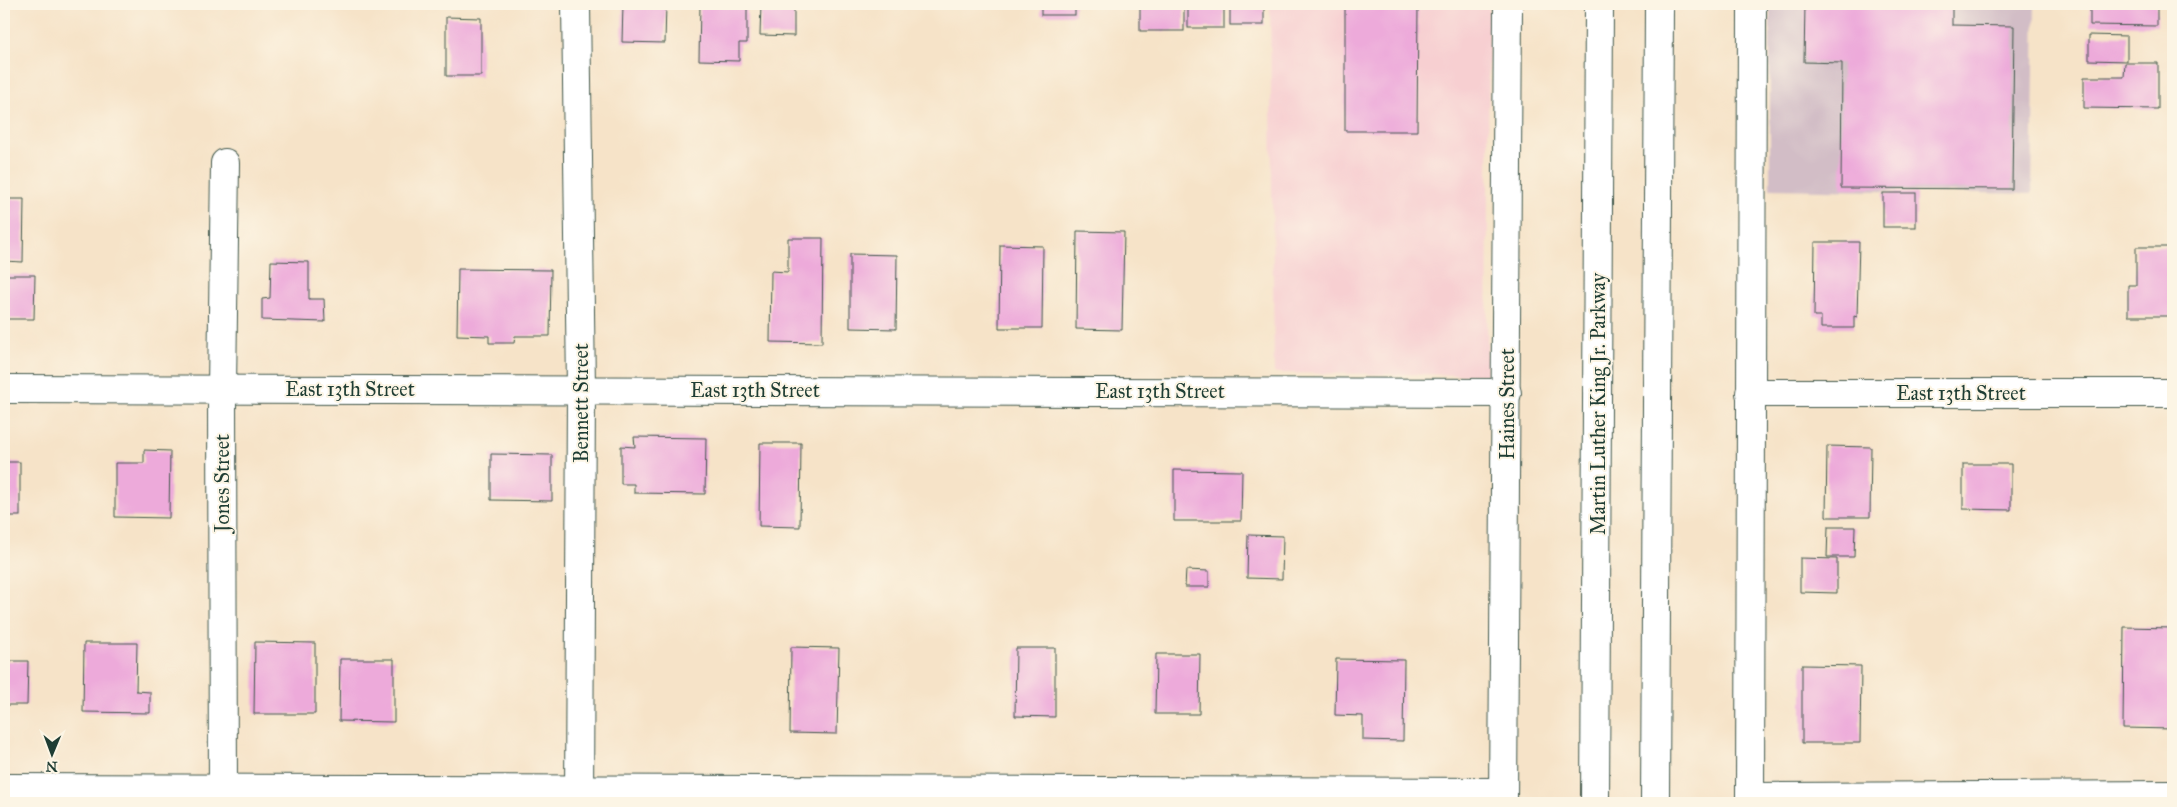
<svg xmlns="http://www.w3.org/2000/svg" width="2177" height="807" font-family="'IM FELL Great Primer',serif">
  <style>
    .built { fill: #f7cfd1 }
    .industrial { fill: #d2bdc6 }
    .building { fill: #edaada }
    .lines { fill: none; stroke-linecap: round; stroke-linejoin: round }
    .minor-casing { stroke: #3f564a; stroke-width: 30 }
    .highway-casing { stroke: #3f564a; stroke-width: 30 }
    .minor { stroke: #fff; stroke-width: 28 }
    .highway { stroke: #fff; stroke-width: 28 }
    .labels { text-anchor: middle; stroke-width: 4; stroke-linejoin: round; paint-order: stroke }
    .street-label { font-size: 20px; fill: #1f3d34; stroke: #fcf5e5 }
  </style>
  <rect width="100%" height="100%" fill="#fcf5e5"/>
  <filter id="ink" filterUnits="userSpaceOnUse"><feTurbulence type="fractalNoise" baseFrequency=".02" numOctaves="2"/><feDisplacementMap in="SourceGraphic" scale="10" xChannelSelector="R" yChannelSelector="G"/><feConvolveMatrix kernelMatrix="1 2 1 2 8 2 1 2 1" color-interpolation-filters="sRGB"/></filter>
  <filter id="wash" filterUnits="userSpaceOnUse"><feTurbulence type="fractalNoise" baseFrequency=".0096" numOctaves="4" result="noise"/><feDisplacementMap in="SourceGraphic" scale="20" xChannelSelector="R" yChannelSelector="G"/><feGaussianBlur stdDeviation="1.12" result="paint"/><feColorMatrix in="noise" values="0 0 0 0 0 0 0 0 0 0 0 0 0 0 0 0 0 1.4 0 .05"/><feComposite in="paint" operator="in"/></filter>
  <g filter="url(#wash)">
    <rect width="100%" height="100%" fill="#f6e3c8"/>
    <!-- built -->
    <polygon class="built" points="1270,4 1489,4 1487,375 1274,373"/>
    <!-- industrial -->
    <polygon class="industrial" points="1770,4 2035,4 2032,194 1770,189"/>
    <g id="blocks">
      <!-- building -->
      <g class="building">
        <polygon points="623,4 666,4 665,43 622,42"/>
        <polygon points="700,4 747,4 747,43 739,43 739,61 699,60"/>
        <polygon points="761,4 794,4 794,36 760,35"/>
        <rect x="1041" y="4" width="34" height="11"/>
        <rect x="1140" y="4" width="44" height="27"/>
        <rect x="1188" y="4" width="36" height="24"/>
        <rect x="1230" y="4" width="34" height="21"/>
        <polygon points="1345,4 1418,4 1417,131 1345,131"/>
        <polygon points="1805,4 1952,4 1952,25 2014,26 2012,189 1841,188 1842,63 1804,62"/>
        <polygon points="2090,4 2157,4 2157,26 2090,25"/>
        <polygon points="446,17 481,18 481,76 446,76"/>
        <polygon points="2089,35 2127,36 2127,61 2089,60"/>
        <polygon points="2125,63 2158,63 2158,109 2084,108 2084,77 2124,77"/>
        <rect x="1883" y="193" width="33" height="34"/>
        <polygon points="4,199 24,199 23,262 4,261"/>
        <polygon points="1077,231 1124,232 1122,330 1076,329"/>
        <polygon points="788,238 823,238 822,343 770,342 771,271 788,272"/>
        <polygon points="1815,242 1859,242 1857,317 1854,316 1854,328 1821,328 1821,316 1814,316"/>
        <polygon points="1000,245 1043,246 1042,328 999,328"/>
        <polygon points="2136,247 2173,247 2173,316 2128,316 2128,285 2136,285"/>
        <polygon points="850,254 897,255 896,329 850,328"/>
        <polygon points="271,261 309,262 309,299 324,299 325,322 262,320 262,299 270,298"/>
        <polygon points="458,269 551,270 550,336 515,336 514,343 489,343 489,336 457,335"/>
        <polygon points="4,275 35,275 34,319 4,319"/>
        <polygon points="634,437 706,438 705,494 634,493 634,484 621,484 621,446 635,447"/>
        <polygon points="760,443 801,443 800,527 759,526"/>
        <polygon points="1827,446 1871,447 1870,517 1826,517"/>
        <polygon points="144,450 170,451 169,518 115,517 115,463 144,463"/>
        <polygon points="491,454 552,455 552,501 491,500"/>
        <rect x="4" y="462" width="16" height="54"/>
        <polygon points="1963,464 2011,464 2011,510 1963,509"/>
        <polygon points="1174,470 1242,471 1241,521 1174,521"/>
        <polygon points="1828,527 1855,527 1854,557 1827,557"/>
        <polygon points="1248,535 1283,536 1282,579 1247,578"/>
        <polygon points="1800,558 1837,559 1837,593 1800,592"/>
        <polygon points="1186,570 1209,571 1209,587 1185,587"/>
        <polygon points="2124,627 2173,628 2173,729 2123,728"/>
        <polygon points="255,642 315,643 315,714 254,714"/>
        <polygon points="84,643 137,643 136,691 150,692 150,713 83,712"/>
        <polygon points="791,647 839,648 837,734 790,733"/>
        <polygon points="1016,648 1055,648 1055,717 1015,716"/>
        <polygon points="1156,654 1200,654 1199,714 1155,714"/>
        <polygon points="340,659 394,659 394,722 339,721"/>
        <polygon points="1336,659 1404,660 1403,741 1363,740 1363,716 1335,715"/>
        <polygon points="4,661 28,661 27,705 4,705"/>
        <polygon points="1802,665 1861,666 1860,743 1802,743"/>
      </g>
    </g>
  </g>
  <g filter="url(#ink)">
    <use href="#blocks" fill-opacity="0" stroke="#3f564a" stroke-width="1"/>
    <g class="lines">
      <defs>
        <g id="minor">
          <polyline points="576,4 581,389 579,803"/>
          <polyline points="4,389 1507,393"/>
          <polyline points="1750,393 2173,393"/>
          <polyline points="4,788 1503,792"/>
          <polyline points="1750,797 2173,795"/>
          <polyline points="223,803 222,389 225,163"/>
          <polyline points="1503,803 1508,4"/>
          <polyline points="1750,803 1752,4"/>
        </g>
        <g id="highway">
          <polyline points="1595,803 1599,4"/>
          <polyline points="1655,803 1659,4"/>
        </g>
      </defs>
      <!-- minor casing -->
      <use href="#minor" class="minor-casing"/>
      <!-- highway casing -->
      <use href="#highway" class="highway-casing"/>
      <!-- minor -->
      <use href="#minor" class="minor"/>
      <!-- highway -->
      <use href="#highway" class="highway"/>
    </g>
  </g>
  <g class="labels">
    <!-- street labels -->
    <g class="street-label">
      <text x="350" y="396">East 13th Street</text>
      <text x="755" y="397">East 13th Street</text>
      <text x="1160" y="398">East 13th Street</text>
      <text x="1961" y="400">East 13th Street</text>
      <text transform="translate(581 403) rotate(-90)" y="7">Bennett Street</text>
      <text transform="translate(1507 404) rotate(-90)" y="7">Haines Street</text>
      <text transform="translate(1598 404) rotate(-90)" y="7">Martin Luther King Jr. Parkway</text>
      <text transform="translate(222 483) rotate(-90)" y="7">Jones Street</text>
    </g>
  </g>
  <!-- margin -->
  <rect width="2177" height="807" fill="none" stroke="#fcf5e5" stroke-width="20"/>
  <!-- north arrow -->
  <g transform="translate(52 754) rotate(181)" stroke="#fcf5e5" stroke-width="4" paint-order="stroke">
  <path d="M0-4L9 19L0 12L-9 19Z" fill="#1f3d34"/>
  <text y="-8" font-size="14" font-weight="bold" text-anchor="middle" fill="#1f3d34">N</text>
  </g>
</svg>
